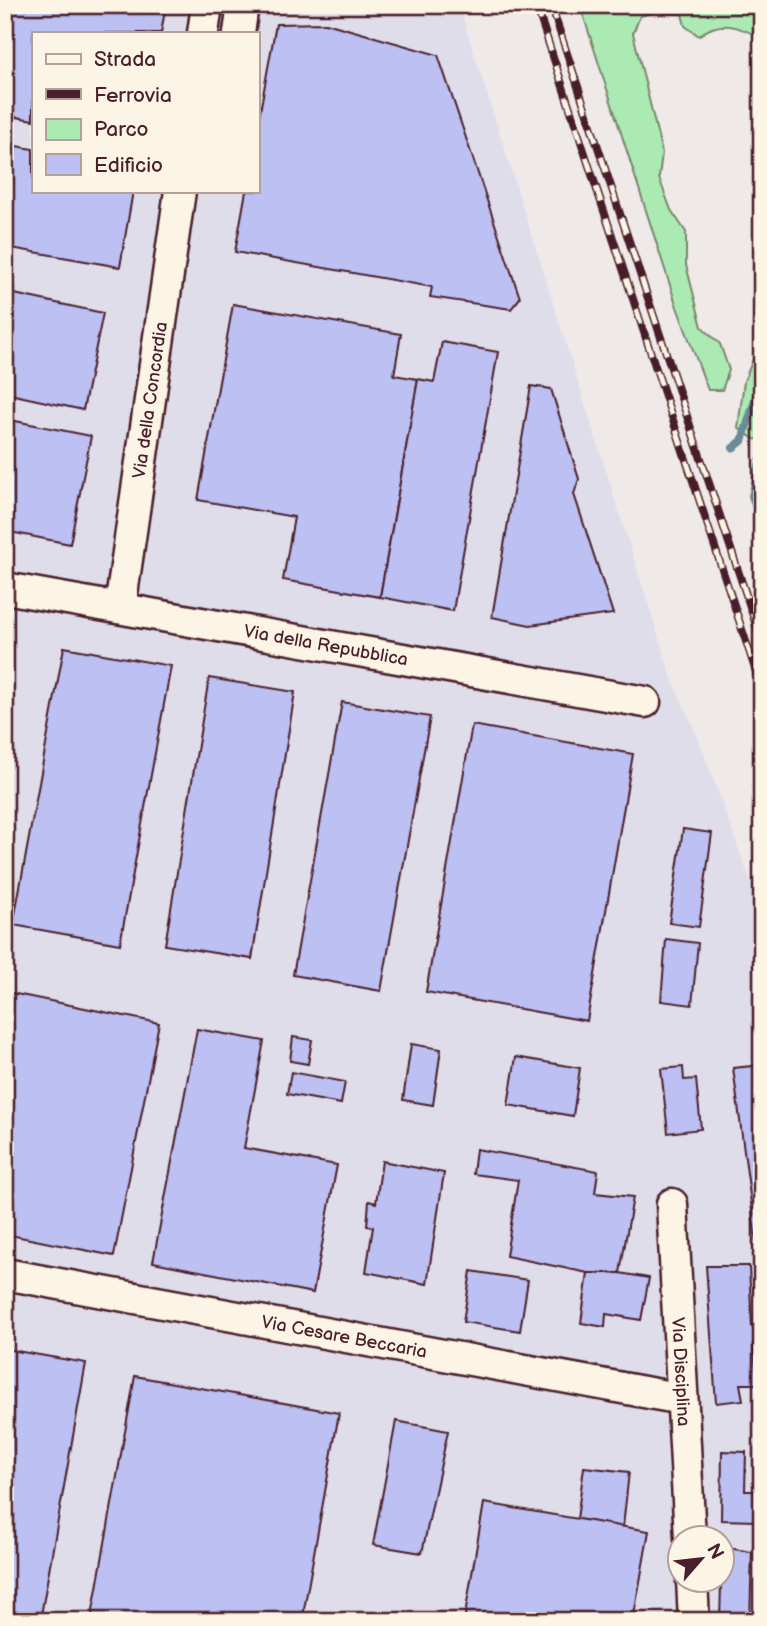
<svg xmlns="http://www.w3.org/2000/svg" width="767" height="1626" font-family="'Balsamiq Sans',sans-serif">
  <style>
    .built { fill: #e0ddeb; fill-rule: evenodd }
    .green { fill: #abebb3; stroke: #7a856f; stroke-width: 2 }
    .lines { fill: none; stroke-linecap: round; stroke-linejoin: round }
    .stream { stroke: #6c8a98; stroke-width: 8 }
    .building { fill: #bcc0f2; stroke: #4a1f2b; stroke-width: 2 }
    .street-casing { stroke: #4a1f2b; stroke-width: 35 }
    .street { stroke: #fcf5e5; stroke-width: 30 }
    .rail-casing { stroke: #4a1f2b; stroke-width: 8 }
    .rail { stroke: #fcf5e5; stroke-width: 5; stroke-dasharray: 16; stroke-linecap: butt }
    .labels { text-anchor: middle; stroke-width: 7; stroke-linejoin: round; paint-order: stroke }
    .street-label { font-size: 18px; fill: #4a1f2b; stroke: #fcf5e5 }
  </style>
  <rect width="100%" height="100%" fill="#efeae8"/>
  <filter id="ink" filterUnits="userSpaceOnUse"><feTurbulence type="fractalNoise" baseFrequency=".0143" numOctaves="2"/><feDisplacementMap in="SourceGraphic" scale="14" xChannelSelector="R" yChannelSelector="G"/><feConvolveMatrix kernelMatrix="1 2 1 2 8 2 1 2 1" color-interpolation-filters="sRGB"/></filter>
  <g filter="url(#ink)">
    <!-- built -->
    <path class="built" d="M5 5H459L671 676 698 737 762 913V1621H5ZM33 33H257V191H33ZM680 1538H722V1580H680Z"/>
    <!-- green -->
    <g class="green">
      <path d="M580 5H762V38C740 27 720 18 699 36L685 26 682 14 656 12 640 16 633 33 662 153 659 178 671 210 686 232V265L702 327 720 344 729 370 722 390H708L677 307Z"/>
      <polygon points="762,338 762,440 754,439 738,428 744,381"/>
    </g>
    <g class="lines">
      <!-- stream -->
      <g class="stream">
        <polyline points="733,448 742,441 762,378"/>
        <polyline points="762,454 752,496 762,525"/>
      </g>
    </g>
    <!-- building -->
    <g class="building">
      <polygon points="5,5 166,5 161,33 33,33 33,120 5,115"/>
      <polygon points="326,23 438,55 520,298 511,309 430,297 432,287 235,252 246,191 257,191 257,128 276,24"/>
      <polygon points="5,144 33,149 33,191 133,191 120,267 5,247"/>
      <polygon points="5,292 103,313 83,410 5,393"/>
      <polygon points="233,304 401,334 394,375 418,379 380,597 283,580 294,517 198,500"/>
      <polygon points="442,342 498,352 453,611 380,597 418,379 434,382"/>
      <polygon points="531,386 551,389 579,479 574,494 613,614 530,625 492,617"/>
      <polygon points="5,419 91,436 70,544 5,531"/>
      <polygon points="64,647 171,666 120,944 13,925"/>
      <polygon points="209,678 295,692 252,959 165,945"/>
      <polygon points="342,702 430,717 381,991 293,975"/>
      <polygon points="472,725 633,754 587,1021 426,992"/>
      <polygon points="683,829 712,833 699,927 669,923"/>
      <polygon points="666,939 698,943 692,1005 661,1001"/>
      <polygon points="11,993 159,1023 114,1256 5,1234 5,1025"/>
      <polygon points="197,1029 264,1041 244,1148 337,1165 313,1293 153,1262"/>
      <polygon points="293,1037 312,1040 308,1064 290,1061"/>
      <polygon points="411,1044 441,1049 433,1105 403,1100"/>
      <polygon points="516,1057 580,1068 573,1116 508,1105"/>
      <polygon points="762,1065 762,1286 733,1068"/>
      <polygon points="683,1067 684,1080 696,1079 701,1129 668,1133 661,1069"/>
      <polygon points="291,1072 345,1082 341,1104 287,1094"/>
      <polygon points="476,1149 598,1171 595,1193 633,1197 620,1273 588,1273 506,1256 518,1180 473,1174"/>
      <polygon points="382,1161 444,1173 427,1284 366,1272 373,1227 367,1226 369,1201 376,1203"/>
      <polygon points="706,1266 749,1266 752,1327 762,1328 762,1343 753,1344 758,1384 740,1384 743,1400 716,1403"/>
      <polygon points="471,1271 528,1280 520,1331 463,1322"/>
      <polygon points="588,1273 620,1273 649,1278 641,1320 606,1314 605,1327 581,1323"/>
      <polygon points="5,1349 86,1363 40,1621 5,1621"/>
      <polygon points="135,1376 339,1413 302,1621 91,1621"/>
      <polygon points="396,1421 448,1431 422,1553 373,1545"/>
      <polygon points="722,1451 746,1452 745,1491 755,1491 755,1521 721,1520"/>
      <polygon points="584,1467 629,1472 623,1527 577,1519"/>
      <polygon points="484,1503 649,1531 633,1621 464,1621"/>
      <polygon points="722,1547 752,1552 750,1621 720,1621"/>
    </g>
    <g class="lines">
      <defs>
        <g id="street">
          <polyline points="203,33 207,5"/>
          <polyline points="239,33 243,5"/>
          <path id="s1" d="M5 588 645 702"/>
          <path id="s2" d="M120 608 180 191"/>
          <path id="s3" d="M672 1204 690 1538"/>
          <path id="s4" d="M5 1274 682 1399"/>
          <polyline points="692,1580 694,1621"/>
        </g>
      </defs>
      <!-- street casing -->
      <use href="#street" class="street-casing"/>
      <!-- street -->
      <use href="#street" class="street"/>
      <defs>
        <g id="rail">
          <polyline points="536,5 762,690"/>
          <polyline points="551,5 762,643"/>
        </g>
      </defs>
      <!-- rail casing -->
      <use href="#rail" class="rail-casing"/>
      <!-- rail -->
      <use href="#rail" class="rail"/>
    </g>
  </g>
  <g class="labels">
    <!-- street labels -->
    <g class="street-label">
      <text dy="6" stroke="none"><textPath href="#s2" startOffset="210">Via della Concordia</textPath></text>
      <text dy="6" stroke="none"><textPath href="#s1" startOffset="326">Via della Repubblica</textPath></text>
      <text dy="6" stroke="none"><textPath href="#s4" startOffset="345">Via Cesare Beccaria</textPath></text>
      <text dy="6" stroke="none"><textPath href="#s3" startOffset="168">Via Disciplina</textPath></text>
    </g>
  </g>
  <!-- margin -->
  <rect width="767" height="1626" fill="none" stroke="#fcf5e5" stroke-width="28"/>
  <rect x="14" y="14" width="739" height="1598" fill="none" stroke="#4a1f2b" stroke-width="2.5" filter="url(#ink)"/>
  <!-- legend -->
  <rect x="32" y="32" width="228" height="161" fill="#fcf5e5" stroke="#b59f9b" stroke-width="2"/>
  <rect x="46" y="54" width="35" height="10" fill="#fcf5e5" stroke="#b59f9b" stroke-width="2"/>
  <text x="94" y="66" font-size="21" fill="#4a1f2b">Strada</text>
  <rect x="46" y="89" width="35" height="10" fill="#4a1f2b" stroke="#b59f9b" stroke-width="2"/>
  <text x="94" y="102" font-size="21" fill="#4a1f2b">Ferrovia</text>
  <rect x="46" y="119" width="35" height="21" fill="#abebb3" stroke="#b59f9b" stroke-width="2"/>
  <text x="94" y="136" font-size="21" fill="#4a1f2b">Parco</text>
  <rect x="46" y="154" width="35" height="21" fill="#bcc0f2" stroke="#b59f9b" stroke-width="2"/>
  <text x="94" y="172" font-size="21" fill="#4a1f2b">Edificio</text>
  <!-- north arrow -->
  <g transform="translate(701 1559) rotate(62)"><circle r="33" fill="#fcf5e5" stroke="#b59f9b" stroke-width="2"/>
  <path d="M0-5L12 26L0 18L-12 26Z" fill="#4a1f2b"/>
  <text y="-10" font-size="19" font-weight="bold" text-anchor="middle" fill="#4a1f2b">N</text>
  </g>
</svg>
